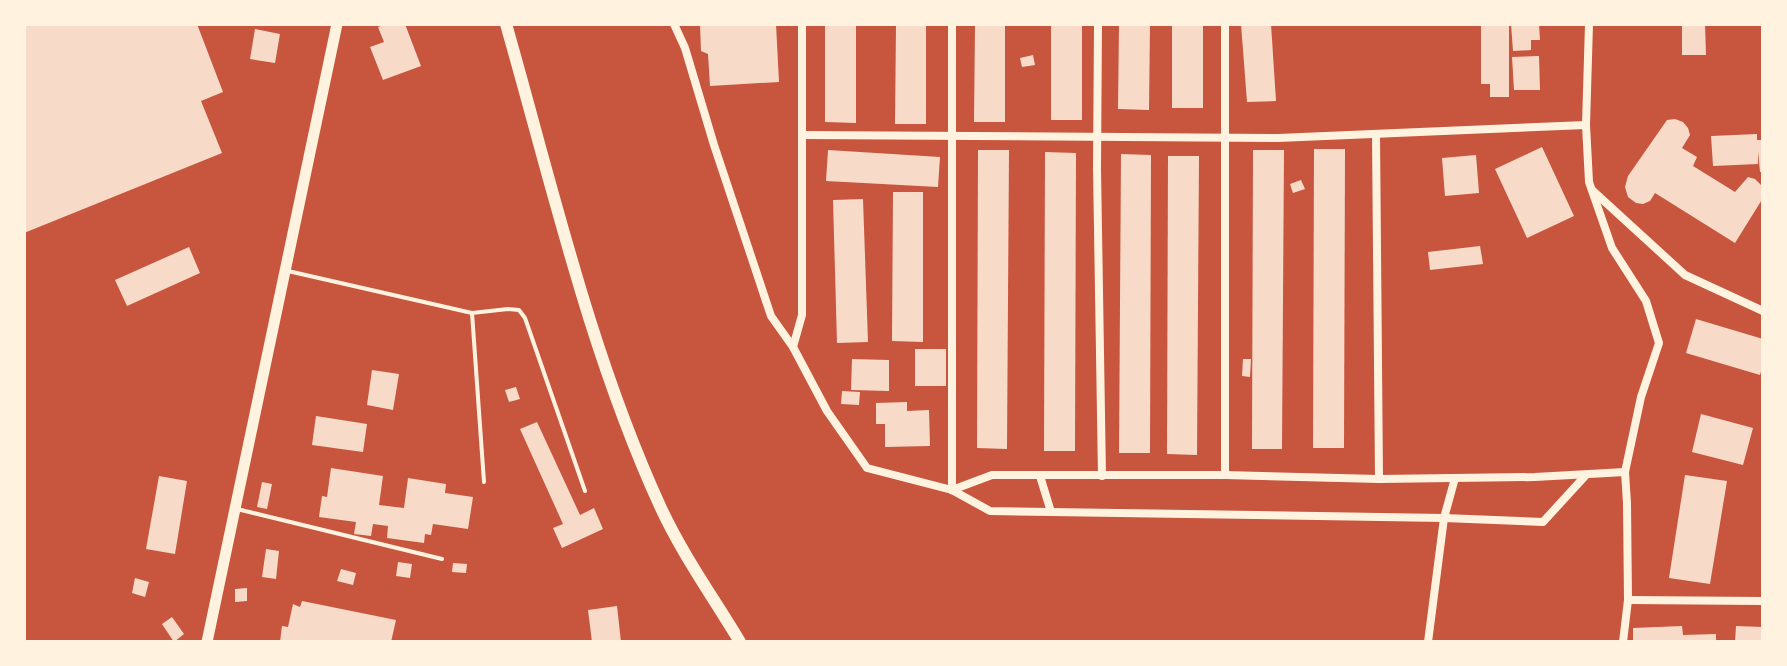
<svg xmlns="http://www.w3.org/2000/svg" width="1787" height="666" font-family="'Golos Text',sans-serif">
  <style>
    .building { fill: #f7dbc8 }
    .lines { fill: none; stroke-linecap: round; stroke-linejoin: round }
    .service { stroke: #fff3e0; stroke-width: 4 }
    .minor { stroke: #fff3e0; stroke-width: 8 }
    .secondary { stroke: #fff3e0; stroke-width: 11 }
    .primary { stroke: #fff3e0; stroke-width: 12 }
  </style>
  <rect width="100%" height="100%" fill="#c8553d"/>
  <!-- building -->
  <g class="building">
    <polygon points="24,24 197,24 223,92 201,101 222,153 24,233"/>
    <polygon points="386,24 405,24 421,66 383,80 370,47 384,42 378,27"/>
    <polygon points="700,24 776,24 779,82 710,86 708,54 701,51"/>
    <polygon points="825,24 856,24 856,123 825,122"/>
    <polygon points="896,24 926,24 926,124 895,124"/>
    <polygon points="975,24 1005,24 1005,122 974,122"/>
    <rect x="1051" y="24" width="31" height="96"/>
    <polygon points="1119,24 1150,24 1149,110 1118,109"/>
    <rect x="1172" y="24" width="31" height="84"/>
    <polygon points="1241,24 1271,24 1276,101 1247,102"/>
    <polygon points="1481,24 1509,24 1509,97 1490,97 1490,84 1481,84"/>
    <polygon points="1511,24 1539,24 1540,40 1531,40 1531,50 1513,51"/>
    <polygon points="1682,24 1705,24 1706,55 1682,55"/>
    <polygon points="255,29 280,34 275,63 250,59"/>
    <polygon points="1033,55 1035,65 1022,67 1020,58"/>
    <polygon points="1539,56 1540,90 1514,90 1512,57"/>
    <polygon points="1675,119 1683,122 1688,128 1690,135 1682,148 1697,157 1693,166 1735,192 1748,177 1755,179 1763,187 1763,198 1735,243 1655,193 1650,201 1643,204 1636,203 1628,197 1625,187 1628,176 1667,120"/>
    <polygon points="1757,134 1757,140 1763,140 1763,172 1760,172 1758,151 1758,164 1713,166 1711,136"/>
    <polygon points="1542,147 1574,216 1527,238 1495,169"/>
    <polygon points="1314,149 1345,149 1344,448 1313,448"/>
    <polygon points="828,150 940,157 938,187 826,181"/>
    <polygon points="978,150 1009,150 1007,449 977,448"/>
    <polygon points="1253,150 1284,150 1282,449 1252,449"/>
    <polygon points="1045,152 1076,153 1075,451 1044,451"/>
    <polygon points="1121,154 1151,155 1150,453 1119,453"/>
    <polygon points="1476,155 1479,193 1445,196 1442,158"/>
    <polygon points="1168,156 1199,156 1197,455 1167,454"/>
    <polygon points="1301,180 1305,189 1293,193 1290,184"/>
    <polygon points="893,192 923,192 923,342 892,341"/>
    <polygon points="863,199 868,342 837,343 833,200"/>
    <polygon points="1480,246 1483,264 1430,270 1428,252"/>
    <polygon points="189,247 200,273 127,306 115,280"/>
    <polygon points="1696,319 1763,339 1763,365 1760,375 1686,353"/>
    <rect x="915" y="349" width="31" height="37"/>
    <polygon points="852,359 889,360 889,391 851,390"/>
    <polygon points="1243,359 1251,359 1250,377 1242,376"/>
    <polygon points="372,370 399,374 393,410 367,405"/>
    <polygon points="516,387 520,399 509,402 505,390"/>
    <polygon points="842,391 860,392 859,405 841,404"/>
    <polygon points="907,402 907,411 929,410 930,446 885,447 885,424 876,424 876,403"/>
    <polygon points="1701,414 1753,428 1743,465 1692,452"/>
    <polygon points="316,416 367,424 363,452 312,445"/>
    <polygon points="537,422 580,515 594,508 603,529 562,548 553,528 563,524 520,429"/>
    <polygon points="331,468 383,476 379,505 404,508 408,478 446,484 445,493 473,497 468,529 433,524 431,535 425,534 424,543 387,538 388,526 373,524 371,536 354,534 356,522 319,517 322,496 327,497"/>
    <polygon points="1685,475 1727,481 1710,584 1669,578"/>
    <polygon points="159,476 187,481 175,554 146,549"/>
    <polygon points="262,482 272,484 267,509 257,507"/>
    <polygon points="266,549 279,551 276,579 262,577"/>
    <polygon points="398,562 412,564 410,578 396,576"/>
    <polygon points="453,563 467,564 466,573 452,572"/>
    <polygon points="341,569 356,573 353,585 337,581"/>
    <polygon points="135,578 149,582 145,597 132,593"/>
    <polygon points="247,588 247,601 235,602 235,589"/>
    <polygon points="302,601 396,620 391,642 280,642 282,626 288,627 293,604 300,607"/>
    <polygon points="617,606 621,642 592,642 588,610"/>
    <polygon points="172,617 184,634 174,642 162,624"/>
    <polygon points="1682,626 1683,635 1716,634 1716,642 1633,642 1633,628"/>
    <polygon points="1736,626 1763,627 1763,642 1735,642"/>
  </g>
  <g class="lines">
    <!-- service -->
    <g class="service">
      <polyline points="288,271 472,313 508,309 519,310 525,318 585,491"/>
      <polyline points="472,313 484,482"/>
      <polyline points="237,509 442,559"/>
    </g>
    <!-- minor -->
    <g class="minor">
      <polyline points="674,24 685,48 714,145 771,316 793,347"/>
      <polyline points="802,24 802,315 793,347 827,411 867,468 952,490 990,511 1444,518 1543,522 1586,475"/>
      <polyline points="1098,24 1097,168 1102,476"/>
      <polyline points="1589,24 1586,125 1589,182 1612,248 1646,301 1659,343 1641,397 1625,472 1627,503 1628,600 1623,642"/>
      <polyline points="1376,134 1379,479"/>
      <polyline points="802,135 1278,138 1586,125"/>
      <polyline points="1592,190 1685,275 1763,311"/>
      <polyline points="1225,475 1225,24"/>
      <polyline points="1040,476 1051,512"/>
      <polyline points="952,490 992,475 1225,475 1379,479 1535,477 1625,472"/>
      <polyline points="952,490 952,24"/>
      <polyline points="1628,600 1763,601"/>
      <polyline points="1428,642 1444,518 1455,478"/>
    </g>
    <!-- secondary -->
    <polyline class="secondary" points="207,642 337,24"/>
    <!-- primary -->
    <path class="primary" d="M506 24C552 185 590 353 660 506 682 554 713 597 740 642"/>
  </g>
  <!-- border -->
  <rect width="1787" height="666" fill="none" stroke="#fff3e0" stroke-width="52"/>
</svg>
